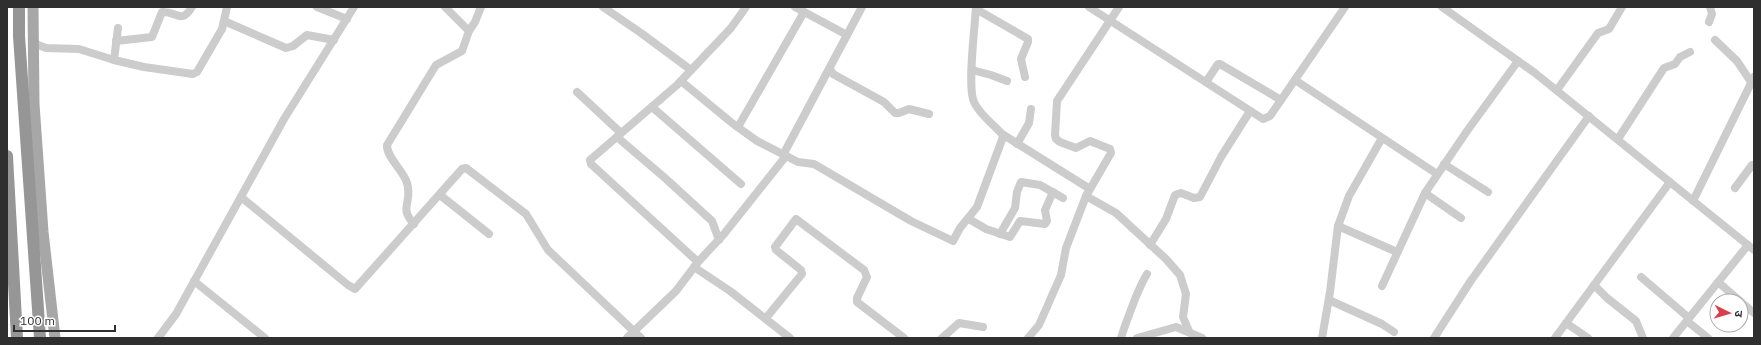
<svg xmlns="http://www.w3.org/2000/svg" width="1761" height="345" font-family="'IBM Plex Sans','Noto Sans Devanagari',sans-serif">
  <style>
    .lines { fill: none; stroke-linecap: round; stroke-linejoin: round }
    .minor { stroke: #ccc; stroke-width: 8 }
    .major { stroke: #a7a7a7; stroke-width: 11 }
    .highway { stroke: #969696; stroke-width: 12 }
  </style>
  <rect width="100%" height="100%" fill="#fff"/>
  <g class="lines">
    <!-- minor -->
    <g class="minor">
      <polyline points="317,7 347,19"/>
      <polyline points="603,7 641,33 691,70"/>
      <polyline points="795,7 847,35"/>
      <polyline points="1089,7 1263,119 1270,116 1345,7"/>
      <polyline points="1442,7 1535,73 1754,250"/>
      <polyline points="976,9 1028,39 1028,42 1021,59 1025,77"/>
      <polyline points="224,21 286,48 293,46 307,35 334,40"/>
      <polyline points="1709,22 1712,14 1710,7"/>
      <polyline points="469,31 475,22 481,7"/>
      <polyline points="1715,40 1737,61 1751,82"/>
      <path d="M116 41 152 37 162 12C177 11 181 25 192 7"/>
      <polyline points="33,43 46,48 79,49 114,60 144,67 193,74 197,72 222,29 227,7"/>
      <polyline points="114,60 118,28"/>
      <polyline points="830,69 833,74 884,102 895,113 899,113 909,109 929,114"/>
      <polyline points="972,70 991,75 1007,81"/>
      <polyline points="1295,80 1437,174"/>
      <path d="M681 81 732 123 757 141 798 162 814 164 911 221 953 241 960 228 977 207 1003 137 1002 134C993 124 979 114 974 102 967 88 975 26 976 7"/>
      <polyline points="1206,82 1218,64 1220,64 1281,100"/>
      <polyline points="1557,90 1598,33 1609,29 1622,7"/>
      <polyline points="577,92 621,133"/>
      <polyline points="652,107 741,184"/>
      <polyline points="738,127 804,12"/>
      <polyline points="1002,134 1090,189"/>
      <polyline points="617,137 665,178 712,221 719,240"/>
      <polyline points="1618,139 1664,68 1675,64 1680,57 1690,52"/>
      <polyline points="1017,144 1029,123 1031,109"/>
      <polyline points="783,155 862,7"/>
      <polyline points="1444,164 1488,192"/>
      <polyline points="1735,188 1752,165 1754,165"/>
      <polyline points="1425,193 1461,218"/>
      <polyline points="440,195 489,234"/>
      <polyline points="1086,196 1116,213 1166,259 1180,275 1186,294 1183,317 1189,331"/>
      <polyline points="241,197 348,285 355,289 462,169 466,168 526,214 548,250 641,338"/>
      <polyline points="1693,201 1754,77"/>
      <polyline points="969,219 986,229 1010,237 1020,221 1045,224 1047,221 1045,210 1053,192"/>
      <path d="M414 224C398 207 413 203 407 183 404 171 386 157 387 145L436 65 462 51 469 31 445 7"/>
      <polyline points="1338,226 1397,252"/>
      <polyline points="1000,234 1015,208 1017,192 1021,182 1040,185 1063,198"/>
      <polyline points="1150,245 1166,219 1175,195 1181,193 1194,198 1200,197 1221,157 1250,111"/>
      <polyline points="698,262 591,164 590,160 677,85 731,28 746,7"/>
      <polyline points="694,267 730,291 790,338"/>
      <polyline points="1641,277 1689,318"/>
      <polyline points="194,281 265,338"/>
      <polyline points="1718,282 1740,301"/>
      <polyline points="1594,285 1607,298 1636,321 1643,338"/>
      <polyline points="1382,286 1425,193 1467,131 1518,61"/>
      <polyline points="1329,300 1382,324 1394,332"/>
      <polyline points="1741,302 1754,313"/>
      <polyline points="766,318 802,274 801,270 776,250 775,247 796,219 864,270 867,277 857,298 857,302 904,338"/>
      <polyline points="1687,321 1708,338"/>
      <polyline points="1566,323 1588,338"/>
      <polyline points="158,338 176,314 284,119 354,7"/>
      <polyline points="627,338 676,291 698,262 724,234 786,156"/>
      <polyline points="942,338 959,323 983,327"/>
      <polyline points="1028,338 1039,325 1061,275 1066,248 1086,196 1111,153 1110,149 1090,141 1076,148 1060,142 1056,139 1055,135 1057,101 1119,7"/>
      <path d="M1121 338C1125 324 1130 313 1135 299 1139 290 1142 282 1147 274"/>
      <polyline points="1137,338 1176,327 1202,338"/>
      <polyline points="1322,338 1330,292 1338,226 1349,196 1382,138"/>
      <polyline points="1434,338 1470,282 1589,116"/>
      <polyline points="1555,338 1670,182"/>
      <polyline points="1673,338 1748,245"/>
    </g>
    <!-- major -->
    <polyline class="major" points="33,7 34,104 43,232 55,338"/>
    <!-- highway -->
    <g class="highway">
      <polyline points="19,7 19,36 40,338"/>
      <polyline points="7,156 17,338"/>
    </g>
  </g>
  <!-- border -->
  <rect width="1761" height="345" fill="none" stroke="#2f2f2f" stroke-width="16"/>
  <!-- north arrow -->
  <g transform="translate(1729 313) rotate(95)"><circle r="19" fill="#ffffff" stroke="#acacac"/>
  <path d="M0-3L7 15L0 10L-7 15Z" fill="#da3d4b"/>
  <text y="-6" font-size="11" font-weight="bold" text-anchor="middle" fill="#2f2f2f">उ</text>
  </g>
  <!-- scale -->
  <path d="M14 325v6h101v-6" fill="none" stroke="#2f2f2f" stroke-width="2"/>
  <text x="20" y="325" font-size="12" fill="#2f2f2f" stroke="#ffffff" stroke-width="3" paint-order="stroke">100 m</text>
</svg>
